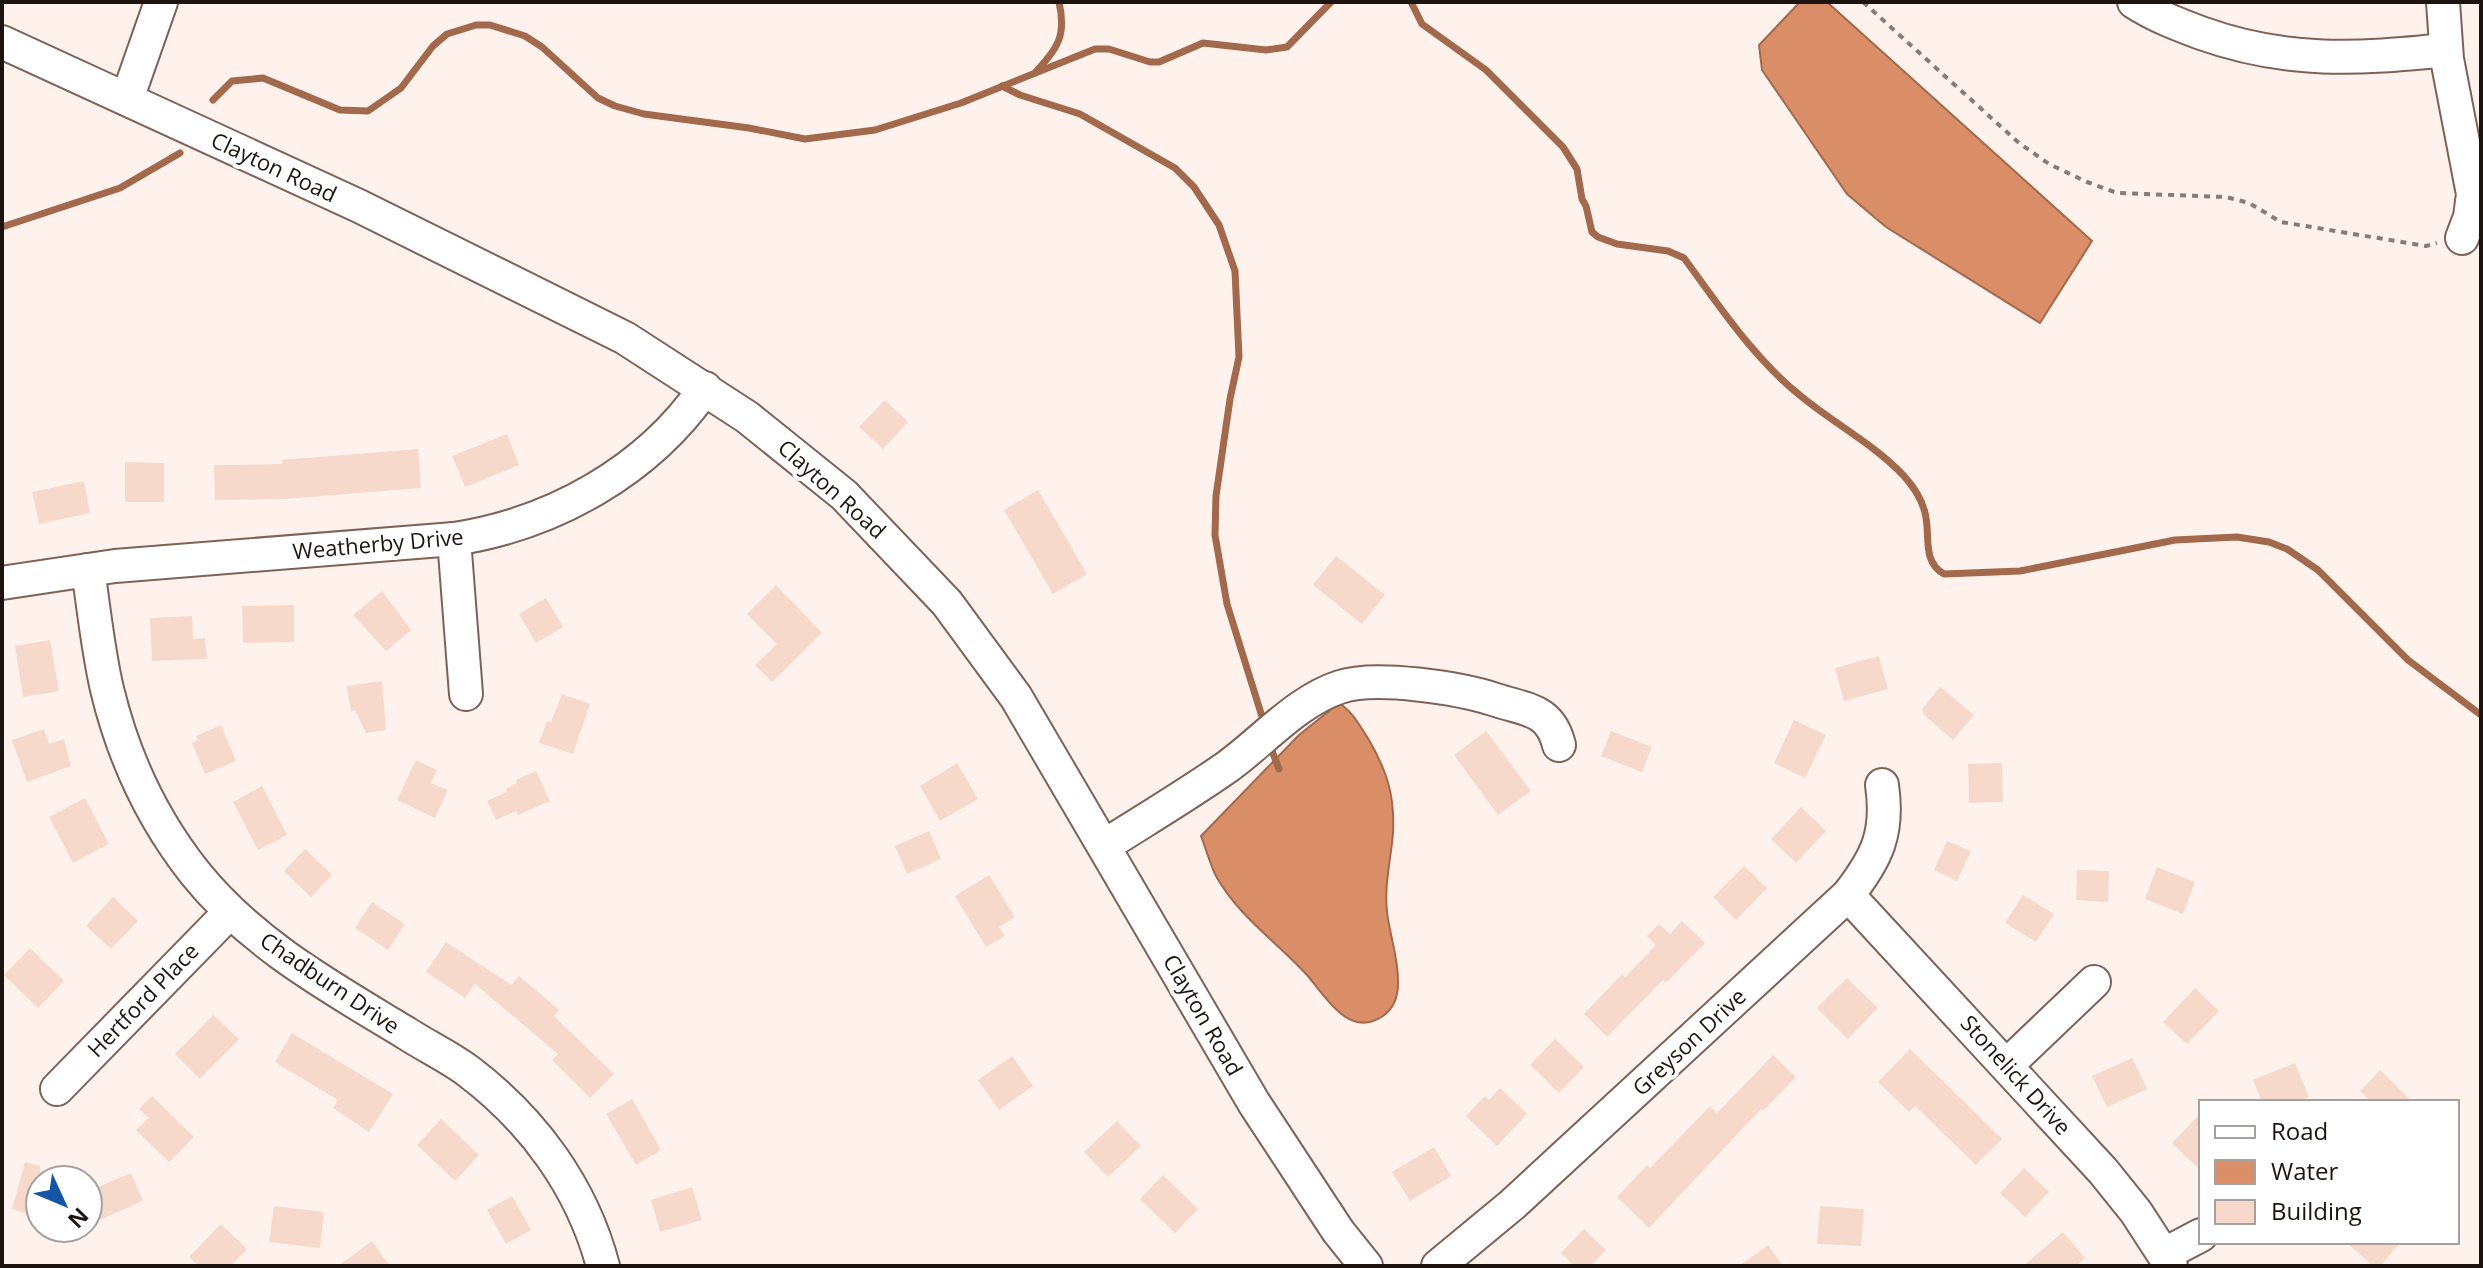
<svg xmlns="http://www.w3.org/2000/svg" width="2483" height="1268" font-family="'Open Sans',sans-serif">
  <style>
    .water { fill: #da8e68; stroke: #a2694d; stroke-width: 2 }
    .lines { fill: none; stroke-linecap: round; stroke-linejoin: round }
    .stream { stroke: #a2694d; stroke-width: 7 }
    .building { fill: #f6d9cb }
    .minor-casing { stroke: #7d6357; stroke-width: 36 }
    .path { stroke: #867b76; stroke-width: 4; stroke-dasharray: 6 6; stroke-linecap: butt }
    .minor { stroke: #fff; stroke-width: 32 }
    .labels { text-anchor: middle; stroke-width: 8; stroke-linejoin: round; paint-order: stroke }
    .street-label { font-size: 22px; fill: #1e140f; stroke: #fff }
  </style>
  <rect width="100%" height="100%" fill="#fff2ed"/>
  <!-- water -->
  <g class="water">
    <polygon points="1800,2 1827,2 2092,241 2040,323 1886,227 1847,194 1762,70 1759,45"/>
    <path d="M1339 703C1353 712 1360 726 1369 740 1387 771 1395 796 1393 833 1391 859 1384 885 1387 912 1390 937 1399 959 1398 984 1398 997 1394 1008 1383 1016 1349 1039 1326 997 1307 975 1277 942 1238 916 1216 876 1210 864 1206 849 1201 836L1299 735Z"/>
  </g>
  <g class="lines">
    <!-- stream -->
    <g class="stream">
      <path d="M1411 2 1422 24 1486 70 1563 147 1577 169 1582 199 1586 206 1592 232 1598 237 1617 244 1668 251 1684 258C1720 307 1754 359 1802 397 1835 424 1875 445 1904 476 1913 486 1922 500 1925 513 1931 534 1921 561 1944 574L2020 571 2175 540 2237 537 2269 542 2287 549 2318 570 2408 660 2481 715"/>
      <path d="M1035 73C1057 48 1067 37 1059 2"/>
      <polyline points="1002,86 1020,95 1080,114 1175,168 1194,187 1219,225 1235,271 1239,357 1230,399 1216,496 1215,535 1227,604 1264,723"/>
      <polyline points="213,100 232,81 263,78 340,110 368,111 401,88 433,46 447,34 476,25 490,25 525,36 542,47 598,98 615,106 644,114 749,128 805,139 875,130 961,103 1095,49 1109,49 1150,62 1159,62 1203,43 1266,50 1287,47 1331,2"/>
      <polyline points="2,227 120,188 180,153"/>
      <polyline points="1269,743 1279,769"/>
    </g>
  </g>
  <!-- building -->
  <g class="building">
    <polygon points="885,400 908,422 883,449 859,427"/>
    <polygon points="507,434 519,465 465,487 452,456"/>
    <polygon points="418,449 421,488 285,499 215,500 214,465 282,464 282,460"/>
    <polygon points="125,462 164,463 164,502 125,502"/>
    <polygon points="84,481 90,513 39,524 32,492"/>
    <polygon points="1038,490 1087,574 1053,594 1004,510"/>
    <polygon points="1336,556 1385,595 1362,624 1313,585"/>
    <polygon points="776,585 822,633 772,682 755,665 777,644 747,614"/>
    <polygon points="382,591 411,630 386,651 353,615"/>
    <polygon points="546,598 563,627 536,643 519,614"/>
    <polygon points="294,605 294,642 243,643 242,606"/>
    <polygon points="192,616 193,639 205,638 207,659 152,661 150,618"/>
    <polygon points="50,640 59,691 23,697 15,646"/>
    <polygon points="1879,656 1888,689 1844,701 1835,668"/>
    <polygon points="382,681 386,730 366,733 355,710 351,712 347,686"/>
    <polygon points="1940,687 1974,715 1953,740 1923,714 1923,708"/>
    <polygon points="562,694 590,704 573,754 539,743 547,721 551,722"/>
    <polygon points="1794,720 1826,735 1805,778 1774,763"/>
    <polygon points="221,725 236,761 205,774 192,743 198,740 196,736"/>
    <polygon points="44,729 49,744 64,739 71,766 27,782 12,740"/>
    <polygon points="1486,731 1531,791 1498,815 1454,755"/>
    <polygon points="1611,731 1652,747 1642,772 1601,756"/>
    <polygon points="416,760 437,770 431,783 448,790 435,818 397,800"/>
    <polygon points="957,763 978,799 940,821 920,786"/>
    <polygon points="2002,763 2003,802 1969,803 1968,764"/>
    <polygon points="536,771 550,801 518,815 516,811 496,820 487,801 507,792 506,789 517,783 516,780"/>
    <polygon points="262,786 287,835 258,850 233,802"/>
    <polygon points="85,798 109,844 73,863 49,817"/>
    <polygon points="1801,807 1826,831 1796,863 1771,839"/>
    <polygon points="929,831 941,859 907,874 895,846"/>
    <polygon points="1947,841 1971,851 1957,881 1934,870"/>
    <polygon points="305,849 332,875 311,897 284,871"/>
    <polygon points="1744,866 1767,888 1736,920 1713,897"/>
    <polygon points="2157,867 2195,882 2183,914 2145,899"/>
    <polygon points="2077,870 2109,871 2108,902 2076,900"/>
    <polygon points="989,875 1015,917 999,927 1005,936 986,947 955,896"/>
    <polygon points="2023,895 2054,914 2036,942 2005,923"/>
    <polygon points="113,897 138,921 111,949 86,926"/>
    <polygon points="372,902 405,924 388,950 355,928"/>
    <polygon points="1682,921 1705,943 1666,983 1663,980 1607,1037 1584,1014 1622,974 1625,977 1656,945 1647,936 1659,924 1670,934"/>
    <polygon points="446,942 511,985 519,976 559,1010 554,1016 614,1074 590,1098 552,1060 558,1054 475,984 465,998 426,972"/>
    <polygon points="30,948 64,981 38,1008 4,975"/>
    <polygon points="1847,978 1878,1008 1848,1039 1817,1008"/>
    <polygon points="2195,988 2219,1011 2187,1044 2163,1022"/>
    <polygon points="213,1015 239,1039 200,1079 175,1054"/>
    <polygon points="292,1033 393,1094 369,1132 333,1108 338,1100 275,1062"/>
    <polygon points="1555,1039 1584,1067 1559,1093 1530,1065"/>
    <polygon points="1910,1049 2002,1139 1976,1165 1915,1106 1909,1112 1878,1082"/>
    <polygon points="1773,1055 1796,1077 1763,1111 1761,1109 1649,1228 1617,1197 1647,1165 1650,1168 1710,1106 1717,1113"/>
    <polygon points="1012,1056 1033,1086 999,1110 978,1080"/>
    <polygon points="2132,1058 2147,1089 2107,1107 2092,1076"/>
    <polygon points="2295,1063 2309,1097 2296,1102 2262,1102 2253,1080"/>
    <polygon points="2380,1070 2413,1102 2371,1102 2360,1091"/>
    <polygon points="1500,1088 1527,1114 1497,1146 1466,1116 1485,1096 1489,1100"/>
    <polygon points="152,1096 194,1137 169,1162 136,1130 149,1118 139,1109"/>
    <polygon points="632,1099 661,1150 636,1165 606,1114"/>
    <polygon points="2201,1113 2201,1171 2172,1143"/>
    <polygon points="441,1119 479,1155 455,1181 417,1145"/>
    <polygon points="1117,1121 1141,1146 1108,1177 1084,1152"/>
    <polygon points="1434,1147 1451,1176 1410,1201 1392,1172"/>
    <polygon points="25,1162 40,1166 40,1217 12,1209"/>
    <polygon points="2024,1168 2049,1192 2025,1217 2000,1193"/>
    <polygon points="131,1173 143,1201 95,1222 88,1206 88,1191"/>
    <polygon points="1163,1175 1198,1209 1175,1233 1140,1199"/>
    <polygon points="692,1187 702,1220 660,1232 651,1200"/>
    <polygon points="512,1196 531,1230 506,1244 487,1210"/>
    <polygon points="274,1206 324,1212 320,1248 269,1242"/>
    <polygon points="1820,1206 1864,1209 1861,1246 1817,1244"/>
    <polygon points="221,1224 247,1249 231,1266 198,1266 189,1257"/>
    <polygon points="1584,1229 1606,1250 1591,1266 1574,1266 1561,1253"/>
    <polygon points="2063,1232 2085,1258 2076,1266 2023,1266"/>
    <polygon points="372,1241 390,1266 338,1266"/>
    <polygon points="2346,1242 2401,1242 2380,1266 2373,1266"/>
    <polygon points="1768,1245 1783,1266 1739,1266"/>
  </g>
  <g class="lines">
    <defs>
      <g id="minor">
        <path d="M2134 2C2156 16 2177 24 2201 33 2288 64 2357 59 2446 50"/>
        <polyline points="2443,2 2447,59 2473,194 2470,217 2462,238"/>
        <polyline points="2,42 359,206 625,338 747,417 844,495 947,603 1016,697 1254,1103 1338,1231 1366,1266"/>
        <polyline points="127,99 161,2"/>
        <polyline points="454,539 466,694"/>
        <path d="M88 570C94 609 98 651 107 689 123 756 153 820 195 873 252 944 330 987 406 1033 426 1046 449 1057 468 1071 533 1120 582 1187 603 1266"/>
        <path d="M2 583 115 566 454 539C553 524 648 471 705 388"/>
        <path d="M1104 846C1145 820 1187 795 1227 767 1263 741 1297 701 1340 687 1375 675 1460 688 1496 700 1527 710 1550 709 1559 745"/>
        <polyline points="1848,895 2103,1171 2136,1212 2171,1266"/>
        <polyline points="2007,1065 2094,982"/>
        <polyline points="57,1089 230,912"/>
        <polyline points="2165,1254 2201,1235"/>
        <path d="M1438 1266 1513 1204 1848 895C1877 858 1889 833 1882 785"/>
      </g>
    </defs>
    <!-- minor casing -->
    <use href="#minor" class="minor-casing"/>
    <!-- path -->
    <polyline class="path" points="1863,2 2019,143 2049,164 2087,182 2117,193 2226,197 2249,203 2281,222 2426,246 2437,243"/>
    <!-- minor -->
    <use href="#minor" class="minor"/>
  </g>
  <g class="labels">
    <!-- street labels -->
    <g class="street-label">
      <text transform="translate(274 167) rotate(25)" y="8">Clayton Road</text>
      <text transform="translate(832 489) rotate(42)" y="8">Clayton Road</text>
      <text transform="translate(378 544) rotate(-5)" y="8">Weatherby Drive</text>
      <text transform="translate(330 983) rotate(34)" y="8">Chadburn Drive</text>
      <text transform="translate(143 1000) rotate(-46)" y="8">Hertford Place</text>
      <text transform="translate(1203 1015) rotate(60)" y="8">Clayton Road</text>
      <text transform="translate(1689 1042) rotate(-43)" y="8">Greyson Drive</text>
      <text transform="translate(2016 1075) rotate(48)" y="8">Stonelick Drive</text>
    </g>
  </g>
  <!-- border -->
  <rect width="2483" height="1268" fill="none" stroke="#1e140f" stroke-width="8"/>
  <!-- legend -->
  <rect x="2199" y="1100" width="260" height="144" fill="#ffffff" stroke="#a5a19f" stroke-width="2"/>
  <rect x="2215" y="1126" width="40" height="12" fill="#ffffff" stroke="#a5a19f" stroke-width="2"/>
  <text x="2271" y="1140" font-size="24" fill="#1e140f">Road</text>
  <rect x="2215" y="1160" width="40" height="24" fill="#da8e68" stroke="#a5a19f" stroke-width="2"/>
  <text x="2271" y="1180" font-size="24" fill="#1e140f">Water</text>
  <rect x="2215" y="1200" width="40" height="24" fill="#f6d9cb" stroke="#a5a19f" stroke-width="2"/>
  <text x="2271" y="1220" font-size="24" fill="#1e140f">Building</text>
  <!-- north arrow -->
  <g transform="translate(64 1204) rotate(134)"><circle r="38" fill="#ffffff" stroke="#a5a19f" stroke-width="2"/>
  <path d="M0-6L14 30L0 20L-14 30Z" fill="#1555a5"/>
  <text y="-12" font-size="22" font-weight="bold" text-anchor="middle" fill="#1e140f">N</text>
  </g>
</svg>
